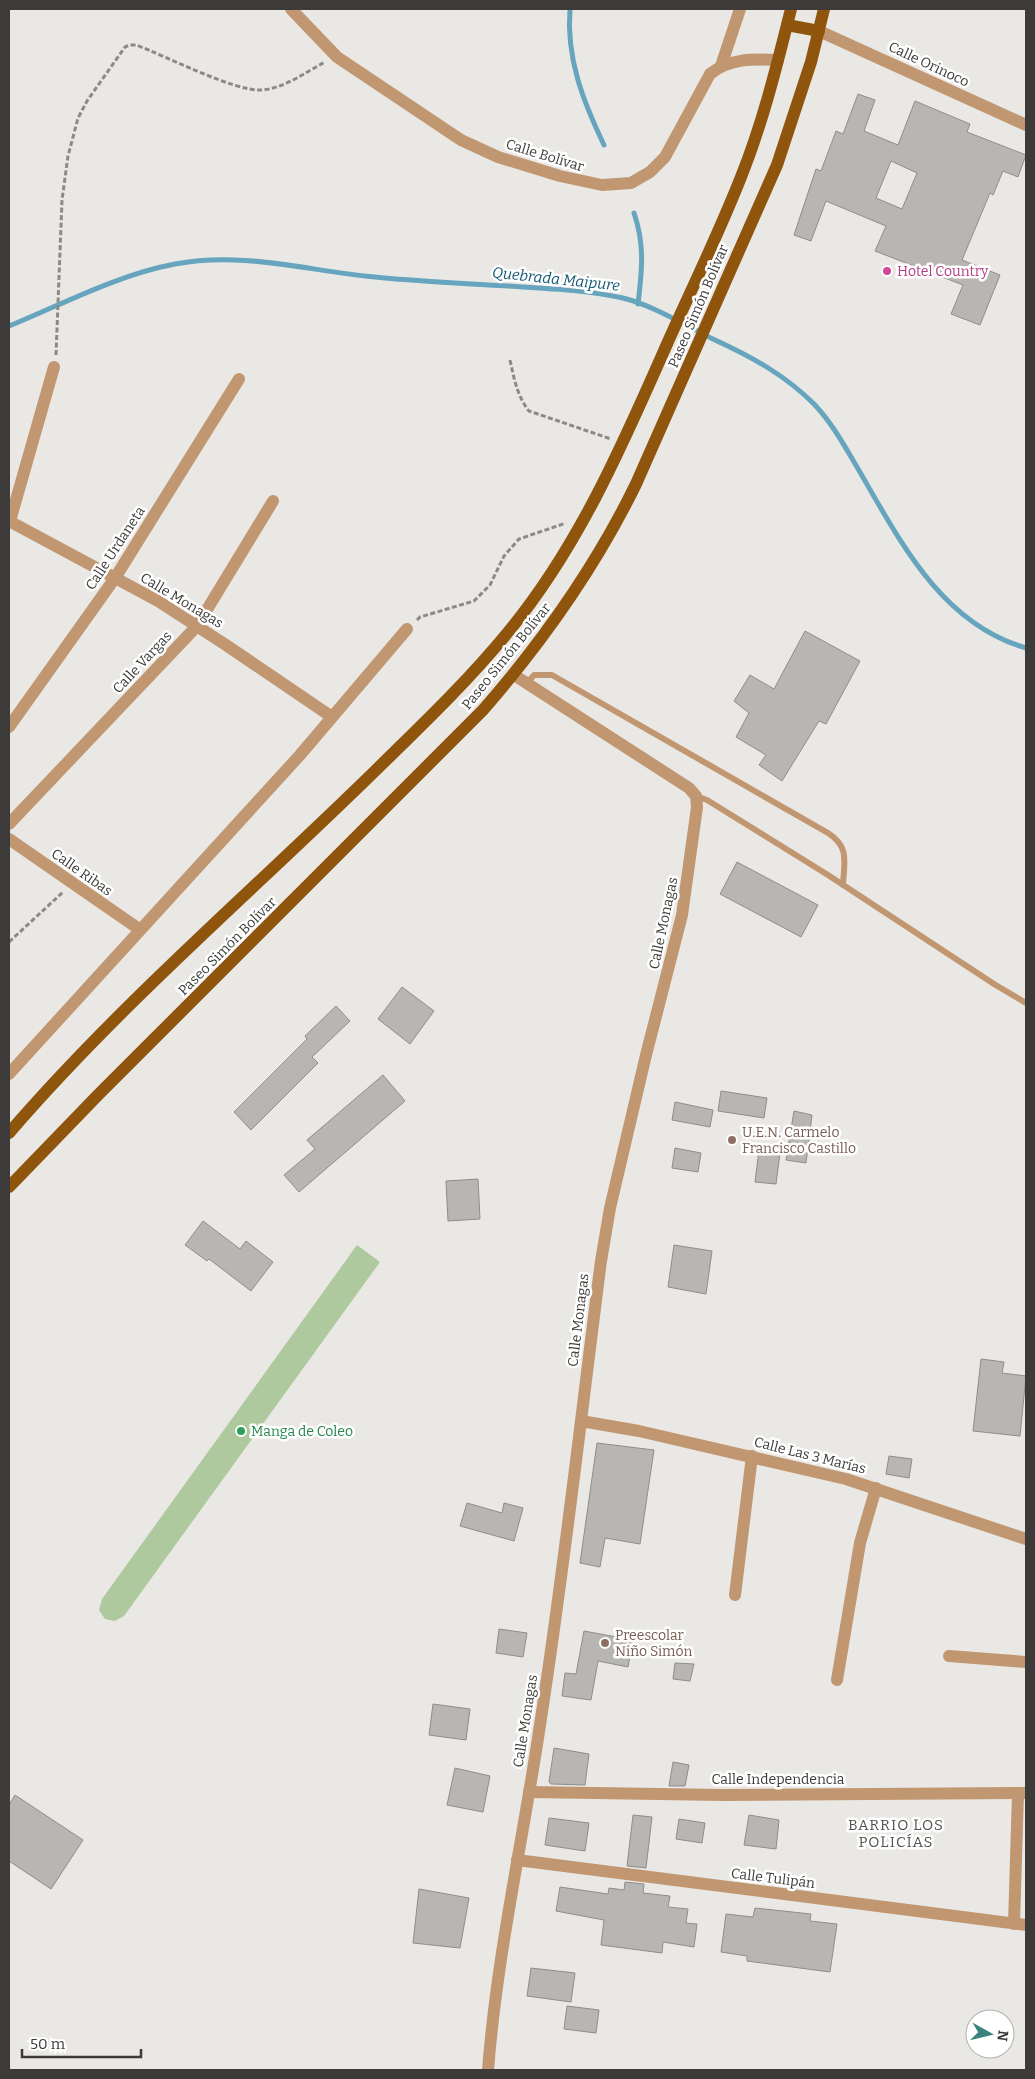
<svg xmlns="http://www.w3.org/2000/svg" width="1035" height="2079" font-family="Bitter,serif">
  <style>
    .green { fill: #afc99e }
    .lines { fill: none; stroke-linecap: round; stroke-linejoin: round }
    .stream { stroke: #67a5bf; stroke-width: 5 }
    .building { fill: #b8b6b2; stroke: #8f8d89; fill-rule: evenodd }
    .path { stroke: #8b8a87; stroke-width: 3; stroke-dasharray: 5 2.5; stroke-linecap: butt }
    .lane { stroke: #c19771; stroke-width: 6 }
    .street { stroke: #c19771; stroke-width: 12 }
    .primary { stroke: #8f550d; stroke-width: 12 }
    .hotel-dot { fill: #d1479c; stroke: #fff; stroke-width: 2 }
    .education-dot { fill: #8d6e63; stroke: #fff; stroke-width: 2 }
    .leisure-dot { fill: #2e9e5b; stroke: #fff; stroke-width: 2 }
    .labels { text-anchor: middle; stroke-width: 5; stroke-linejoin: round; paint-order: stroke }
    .street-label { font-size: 14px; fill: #3c3b39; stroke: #fff }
    .hotel-label { font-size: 14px; fill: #b23c85; stroke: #fff; text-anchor: start }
    .education-label { font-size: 14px; fill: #785e54; stroke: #fff; text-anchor: start }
    .leisure-label { font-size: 14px; fill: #27864d; stroke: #fff; text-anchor: start }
    .water-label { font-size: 15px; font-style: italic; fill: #0f5771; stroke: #fff }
    .neighbourhood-label { font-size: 15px; letter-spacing: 1px; fill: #555350; stroke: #fff }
  </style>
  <rect width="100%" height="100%" fill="#eae8e4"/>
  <!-- green -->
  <polygon class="green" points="357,1245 380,1262 124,1616 115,1621 105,1619 99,1610 102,1599"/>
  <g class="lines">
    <!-- stream -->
    <g class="stream">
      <path d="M570 9C566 58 583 101 604 145"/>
      <path d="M634 213C645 245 642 270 638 304"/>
      <path d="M9 326C63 304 117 275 175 264 243 251 308 271 375 277 424 282 474 284 523 287 557 289 591 291 623 298 655 306 686 326 715 340 752 357 785 375 814 404 832 423 844 445 857 467 899 539 940 623 1026 648"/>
    </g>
  </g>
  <!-- building -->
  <g class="building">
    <path d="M858 94 875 100 864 131 898 145 915 101 970 124 967 132 1026 155 1018 177 1003 171 993 195 990 193 962 260 1000 275 980 325 951 314 963 285 875 251 886 226 826 201 811 241 794 235 816 169 821 171 836 131 843 134ZM891 161 917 173 902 209 876 198Z"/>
    <polygon points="805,631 860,661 826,724 819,721 782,781 759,765 766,755 736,737 749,713 734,701 750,675 774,689"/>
    <polygon points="737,862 818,905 801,937 720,894"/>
    <polygon points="402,987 434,1011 410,1044 378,1019"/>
    <polygon points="336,1006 350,1021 312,1057 318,1063 251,1130 234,1112 307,1039 305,1036"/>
    <polygon points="383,1075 405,1101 299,1192 284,1175 315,1149 307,1140"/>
    <polygon points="721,1091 767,1098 764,1118 718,1111"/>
    <polygon points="675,1102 713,1110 710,1127 672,1120"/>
    <polygon points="794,1111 812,1115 806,1163 786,1160"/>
    <polygon points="675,1148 701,1153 698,1172 672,1168"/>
    <polygon points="759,1150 780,1153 776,1184 755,1182"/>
    <polygon points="478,1179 480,1219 448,1221 446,1181"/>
    <polygon points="203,1221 240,1249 246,1241 273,1262 251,1291 209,1259 207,1261 185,1245"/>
    <polygon points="674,1245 712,1251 706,1294 668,1287"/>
    <polygon points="981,1359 1004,1362 1002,1373 1026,1376 1020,1436 973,1431"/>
    <polygon points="597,1443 654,1450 640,1544 605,1538 600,1567 580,1563"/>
    <polygon points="889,1456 912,1459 909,1478 886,1474"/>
    <polygon points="467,1503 502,1513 504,1503 523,1508 514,1541 460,1526"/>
    <polygon points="499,1629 527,1633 523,1657 496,1653"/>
    <polygon points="584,1631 633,1640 628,1667 598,1661 591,1700 562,1696 565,1673 576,1674"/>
    <polygon points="675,1663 694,1664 690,1681 673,1679"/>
    <polygon points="433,1704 470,1709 466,1740 429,1735"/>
    <polygon points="554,1748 589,1754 585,1785 551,1784 549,1782"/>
    <polygon points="673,1762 689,1765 685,1786 669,1786"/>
    <polygon points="455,1768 490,1776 483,1812 447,1805"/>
    <polygon points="15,1795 83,1840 51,1889 9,1861 9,1805"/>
    <polygon points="633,1815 652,1817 646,1868 627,1866"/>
    <polygon points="749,1815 779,1820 776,1849 744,1845"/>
    <polygon points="549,1818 589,1823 585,1851 545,1845"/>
    <polygon points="679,1819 705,1823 702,1843 676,1839"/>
    <polygon points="625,1882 644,1884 643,1893 670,1896 668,1907 688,1909 686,1923 697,1924 694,1947 663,1942 662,1953 601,1945 604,1920 556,1911 560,1887 608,1894 609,1888 624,1890"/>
    <polygon points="419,1889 469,1898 460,1948 413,1943"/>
    <polygon points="755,1908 811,1914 810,1921 837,1924 830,1972 747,1961 747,1956 721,1952 726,1914 753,1917"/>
    <polygon points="531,1968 575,1973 571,2002 527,1996"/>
    <polygon points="567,2006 599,2010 596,2033 564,2029"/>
  </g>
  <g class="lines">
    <!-- path -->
    <g class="path">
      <path d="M56 355 62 200 68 156 78 118 87 101 125 47 130 45H136C166 56 233 91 261 90 283 89 306 72 325 62"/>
      <path d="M510 360C514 378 517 396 529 411L611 439"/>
      <polyline points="417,620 420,617 474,601 490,585 504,556 519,539 566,523"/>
      <polyline points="9,942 63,892"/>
    </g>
    <!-- lane -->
    <g class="lane">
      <path d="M527 683 534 675H552L828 833C850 847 844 862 843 885"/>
      <polyline points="696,796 707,800 828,875 994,984 1026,1003"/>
    </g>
    <!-- street -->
    <g class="street">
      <path d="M291 9 337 57 461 140 498 157 560 176 602 185 631 183 650 172 665 157 710 74C730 58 753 59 778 60"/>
      <polyline points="819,31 1026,125"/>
      <polyline points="721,66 740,9"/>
      <polyline points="9,521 158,601 226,645 332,717"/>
      <polyline points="10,521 54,367"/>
      <polyline points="9,727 115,578 239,379"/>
      <polyline points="9,824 197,626 273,501"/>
      <polyline points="9,839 139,929"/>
      <polyline points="9,1074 300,755 407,629"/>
      <polyline points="581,1421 639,1431 846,1479 1026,1539"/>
      <polyline points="735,1595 752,1456"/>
      <polyline points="949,1656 1026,1662"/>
      <polyline points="837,1680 860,1543 876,1488"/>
      <polyline points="529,1792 723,1795 1026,1793"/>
      <polyline points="517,1860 1026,1925"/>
      <polyline points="1014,1924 1018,1793"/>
      <path d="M488 2070C497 1954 523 1840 540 1725 564 1571 581 1416 601 1261L610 1208 646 1055 682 915 697 807 696 796 689 788 514 675"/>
    </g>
    <!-- primary -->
    <g class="primary">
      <polyline points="787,25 819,31"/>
      <path d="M9 1133C122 1002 255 889 378 768 423 724 469 680 509 631 579 546 623 444 667 344 692 288 719 233 741 177 763 122 777 65 791 9"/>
      <path d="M9 1187 98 1095 483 710C544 640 595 568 636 484L777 165 811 62 824 9"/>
    </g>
  </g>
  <!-- markers -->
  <circle class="hotel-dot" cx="887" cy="271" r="5"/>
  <g class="education-dot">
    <circle cx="732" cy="1140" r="5"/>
    <circle cx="605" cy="1643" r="5"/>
  </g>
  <circle class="leisure-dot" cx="241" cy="1431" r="5"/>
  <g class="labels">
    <!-- street labels -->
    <g class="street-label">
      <text transform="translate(929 64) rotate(25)" y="5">Calle Orinoco</text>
      <text transform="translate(545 155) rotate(17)" y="5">Calle Bolívar</text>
      <text transform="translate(698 306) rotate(-67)" y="5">Paseo Simón Bolívar</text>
      <text transform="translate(115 548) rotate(-57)" y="5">Calle Urdaneta</text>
      <text transform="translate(182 600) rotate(31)" y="5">Calle Monagas</text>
      <text transform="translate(506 656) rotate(-51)" y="5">Paseo Simón Bolívar</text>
      <text transform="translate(142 662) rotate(-47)" y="5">Calle Vargas</text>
      <text transform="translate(82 872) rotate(35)" y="5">Calle Ribas</text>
      <text transform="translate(663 923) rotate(-78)" y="5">Calle Monagas</text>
      <text transform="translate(227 946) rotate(-45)" y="5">Paseo Simón Bolívar</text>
      <text transform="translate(578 1320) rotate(-83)" y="5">Calle Monagas</text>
      <text transform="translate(810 1455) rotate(14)" y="5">Calle Las 3 Marías</text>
      <text transform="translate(525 1721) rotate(-81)" y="5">Calle Monagas</text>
      <text x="778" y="1784">Calle Independencia</text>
      <text transform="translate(773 1878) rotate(7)" y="5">Calle Tulipán</text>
    </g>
    <!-- hotel labels -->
    <g class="hotel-label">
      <text x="897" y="276">Hotel Country</text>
    </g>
    <!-- education labels -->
    <g class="education-label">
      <text x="742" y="1137">U.E.N. Carmelo<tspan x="742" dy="16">Francisco Castillo</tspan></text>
      <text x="615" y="1640">Preescolar<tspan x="615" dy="16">Niño Simón</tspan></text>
    </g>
    <!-- leisure labels -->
    <g class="leisure-label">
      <text x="251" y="1436">Manga de Coleo</text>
    </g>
    <!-- water labels -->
    <g class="water-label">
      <text transform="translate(556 279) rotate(6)" y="5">Quebrada Maipure</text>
    </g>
    <!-- neighbourhood labels -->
    <g class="neighbourhood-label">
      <text x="896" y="1830">BARRIO LOS<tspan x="896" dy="17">POLICÍAS</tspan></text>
    </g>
  </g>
  <!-- border -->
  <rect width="1035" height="2079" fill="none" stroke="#3c3b39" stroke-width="20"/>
  <!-- north arrow -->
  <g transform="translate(990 2034) rotate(98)"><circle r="24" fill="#ffffff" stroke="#b1b1b0"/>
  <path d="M0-4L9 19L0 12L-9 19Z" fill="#3b837e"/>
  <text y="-8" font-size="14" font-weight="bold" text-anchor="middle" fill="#3c3b39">N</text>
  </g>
  <!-- scale -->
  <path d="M22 2049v8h119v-8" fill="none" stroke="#3c3b39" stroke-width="2.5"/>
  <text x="30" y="2049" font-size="15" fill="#3c3b39" stroke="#ffffff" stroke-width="4" paint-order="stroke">50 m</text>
</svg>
